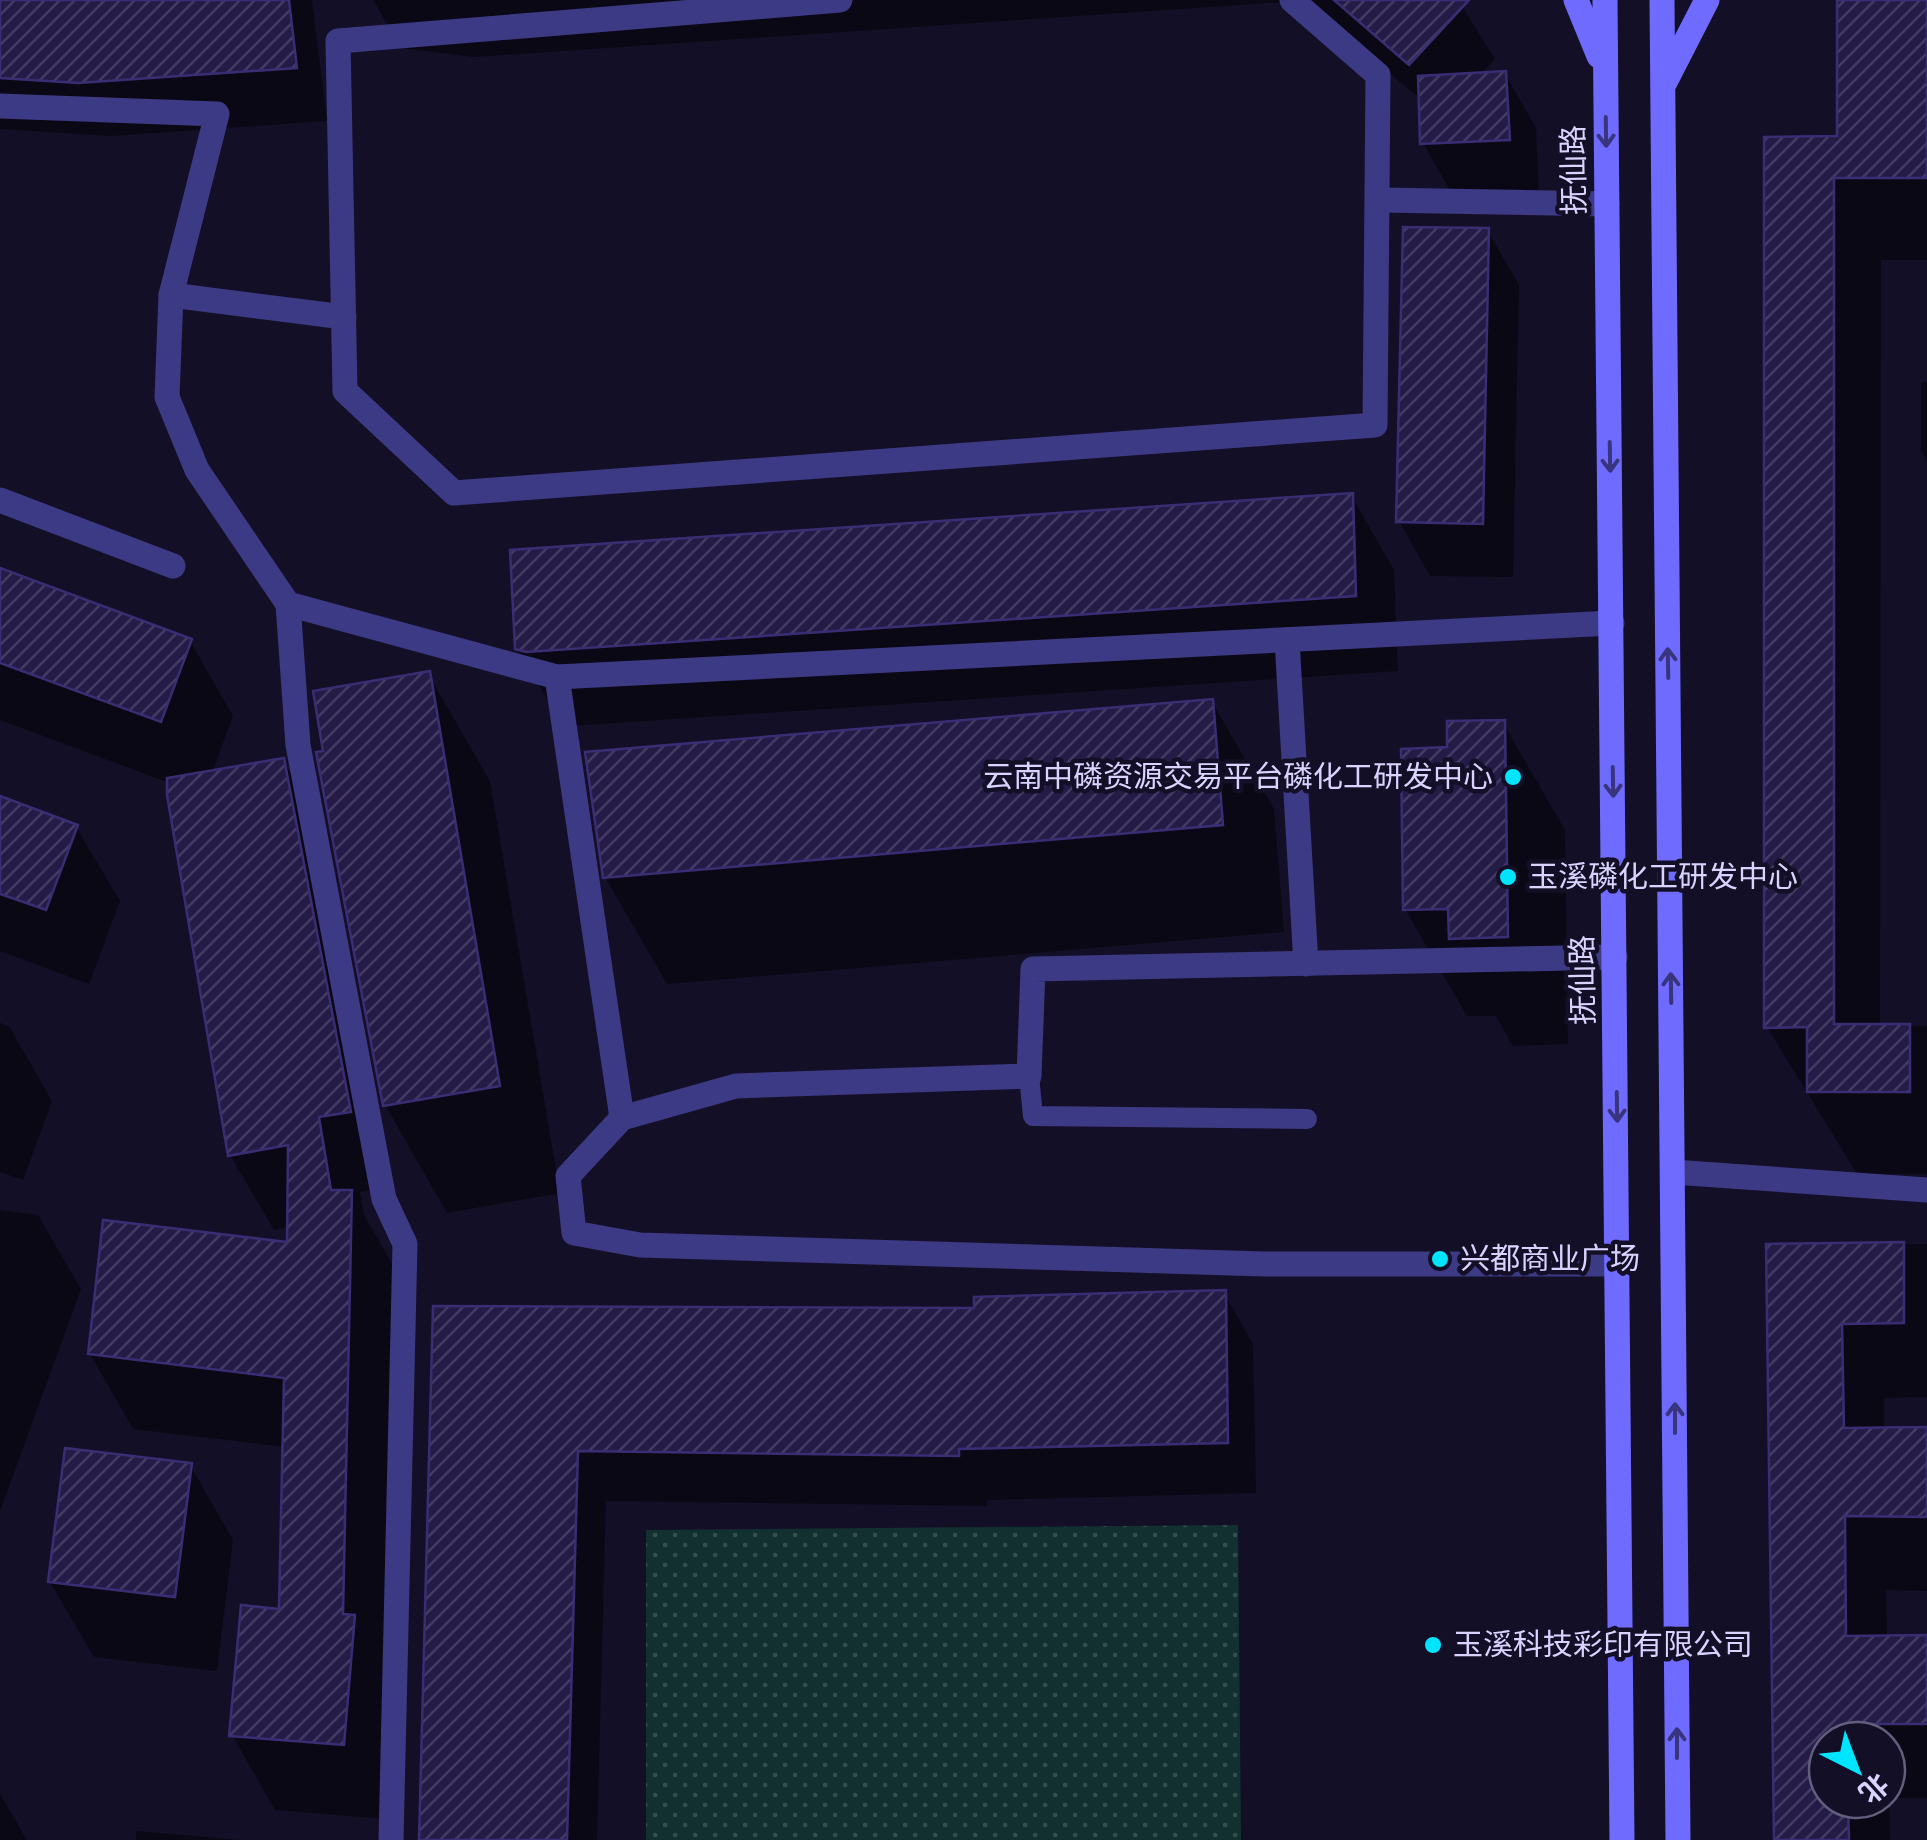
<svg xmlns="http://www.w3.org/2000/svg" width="1927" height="1840" font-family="'Open Sans','Noto Sans SC',sans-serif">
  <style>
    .grass { fill: url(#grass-dots) }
    .shadow { fill: #0007; fill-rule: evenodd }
    .building { fill: url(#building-hatch); stroke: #3b2d73; stroke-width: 2.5 }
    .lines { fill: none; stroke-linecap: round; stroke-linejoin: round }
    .lane { stroke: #3d3a85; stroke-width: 20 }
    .street { stroke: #3d3a85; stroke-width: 25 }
    .secondary { stroke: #6f6bff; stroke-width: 25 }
    .oneway { stroke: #38347d }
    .poi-dot { fill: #00e5ff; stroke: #130f26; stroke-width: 4 }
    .labels { text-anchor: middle; stroke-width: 9; stroke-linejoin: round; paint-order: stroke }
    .street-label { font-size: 30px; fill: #d9d4ff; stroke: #130f26 }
    .poi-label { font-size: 30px; fill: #d9d4ff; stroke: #130f26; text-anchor: start }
  </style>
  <defs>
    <pattern id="grass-dots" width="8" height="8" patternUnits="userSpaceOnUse" patternTransform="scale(2.5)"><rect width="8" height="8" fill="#12302f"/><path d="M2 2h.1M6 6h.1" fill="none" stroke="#344d4e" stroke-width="1.8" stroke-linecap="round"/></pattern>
    <pattern id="building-hatch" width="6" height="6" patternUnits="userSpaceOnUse" patternTransform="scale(2.5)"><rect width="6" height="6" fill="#241b47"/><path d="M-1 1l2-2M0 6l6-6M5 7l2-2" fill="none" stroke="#433b63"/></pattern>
  </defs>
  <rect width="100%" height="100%" fill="#130f26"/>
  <!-- grass -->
  <polygon class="grass" points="1238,1525 1241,1840 646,1840 646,1530"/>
  <!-- shadow -->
  <g class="shadow">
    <polygon points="0,0 312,0 327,121 111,136 0,129"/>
    <polygon points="373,0 1284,0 1284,2 474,57 401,48"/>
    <polygon points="1305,0 1458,0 1495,59 1480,75 1505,74 1536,128 1539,194 1454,198 1423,143 1421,100"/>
    <polygon points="1839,0 1927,0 1927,260 1881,260 1880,1026 1927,1026 1927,1174 1857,1174 1767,1027 1767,139 1840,139"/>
    <polygon points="1488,231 1519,285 1513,577 1430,576 1399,521"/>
    <polygon points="1921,382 1927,382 1927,461 1921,450"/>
    <polygon points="1351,495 1394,570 1398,671 570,726 561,723 517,648"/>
    <polygon points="0,570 190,641 233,716 212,773 283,760 326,835 392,1186 360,1192 364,1215 394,1267 386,1819 275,1810 232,1735 282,1611 285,1447 133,1429 90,1354 289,1244 289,1227 274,1230 230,1155 167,782 0,720"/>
    <polygon points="428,674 490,781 560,1193 447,1213 385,1105 326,753"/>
    <polygon points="1212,702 1274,809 1284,932 667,984 605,877"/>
    <polygon points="1503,723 1565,830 1568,1044 1513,1046 1496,1016 1467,1016 1405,909 1449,750"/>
    <polygon points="0,799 76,827 120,901 89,984 0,951"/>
    <polygon points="0,1023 9,1026 52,1101 23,1180 0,1172"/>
    <polygon points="0,1210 38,1215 81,1289 0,1511"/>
    <path d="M1927 1244V1397L1884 1398V1430L1927 1429V1591L1886 1590 1887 1638 1927 1637V1798H1889L1890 1840H1777L1769 1246ZM1827 1740H1887V1800H1827Z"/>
    <polygon points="1224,1293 1253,1344 1256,1493 987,1500 987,1506 606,1501 597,1840 422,1840 436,1308 977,1311"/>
    <polygon points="190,1465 233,1540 217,1671 94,1657 50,1582"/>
    <polygon points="0,1794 27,1840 0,1840"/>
    <polygon points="136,1831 240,1840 136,1840"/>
  </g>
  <!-- building -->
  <g class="building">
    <polygon points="0,0 289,0 297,68 78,83 0,78"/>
    <polygon points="1334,0 1469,0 1409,65"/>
    <polygon points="1837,0 1927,0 1927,178 1834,178 1834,1024 1910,1024 1910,1092 1807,1092 1807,1027 1764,1028 1764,137 1837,136"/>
    <polygon points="1506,71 1510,140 1420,144 1418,76"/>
    <polygon points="1403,227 1489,228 1483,524 1396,522"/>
    <polygon points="1353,493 1356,596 526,652 515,649 510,550"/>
    <polygon points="0,568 192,639 161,722 0,663"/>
    <polygon points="430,671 500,1086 383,1106 316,752 323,751 313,691"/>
    <polygon points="1213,699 1223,825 603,878 585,752"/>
    <polygon points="1505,720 1508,937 1449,939 1448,909 1403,910 1401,749 1447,747 1447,721"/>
    <polygon points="284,758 351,1112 319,1117 331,1190 352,1190 343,1614 355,1615 344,1745 229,1736 241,1605 279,1609 284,1378 88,1354 103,1220 287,1242 288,1145 228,1156 167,795 167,778"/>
    <polygon points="0,796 78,825 46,910 0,894"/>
    <polygon points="1904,1242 1904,1323 1842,1324 1844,1428 1927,1427 1927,1517 1845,1516 1846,1636 1927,1635 1927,1724 1847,1724 1848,1740 1827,1740 1827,1800 1848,1800 1849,1840 1774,1840 1766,1244"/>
    <polygon points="1226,1290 1228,1443 959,1449 959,1456 578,1451 567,1840 419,1840 433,1306 974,1308 974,1297"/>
    <polygon points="65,1448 192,1463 175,1597 48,1582"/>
  </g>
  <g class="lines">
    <!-- lane -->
    <polyline class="lane" points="1029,1076 1033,1116 1307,1119"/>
    <!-- street -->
    <g class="street">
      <polyline points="840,0 338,41 345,391 454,493 1375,425 1378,75 1292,0"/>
      <polyline points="0,106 217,114 171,295 167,397 197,470 288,604 557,677 1612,623"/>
      <polyline points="1380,200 1607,204"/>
      <polyline points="171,295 344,317"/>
      <polyline points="0,500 173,566"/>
      <polyline points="288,604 298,745 384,1199 405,1244 391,1840"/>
      <polyline points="1287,640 1306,964"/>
      <polyline points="557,677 622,1118"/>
      <polyline points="1615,957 1033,969 1029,1076 736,1086 622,1118 568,1176 574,1233 640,1245 1264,1264 1618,1264"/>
      <polyline points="1673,1172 1927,1190"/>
    </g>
    <!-- secondary -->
    <g class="secondary">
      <polyline points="1576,0 1599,56"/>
      <polyline points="1605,0 1622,1840"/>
      <polyline points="1662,0 1678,1840"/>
      <polyline points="1665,82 1707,0"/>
    </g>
  </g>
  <!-- one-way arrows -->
  <defs><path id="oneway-shaft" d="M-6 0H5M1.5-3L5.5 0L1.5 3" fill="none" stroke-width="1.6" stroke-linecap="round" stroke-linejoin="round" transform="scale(2.5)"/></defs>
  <g class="oneway">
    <use href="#oneway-shaft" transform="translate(1606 132) rotate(89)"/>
    <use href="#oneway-shaft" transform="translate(1610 457) rotate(89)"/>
    <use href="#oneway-shaft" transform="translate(1668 663) rotate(-91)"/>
    <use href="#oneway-shaft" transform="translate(1613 782) rotate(89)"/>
    <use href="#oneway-shaft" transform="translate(1671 988) rotate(-91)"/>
    <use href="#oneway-shaft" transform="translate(1617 1107) rotate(89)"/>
    <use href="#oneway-shaft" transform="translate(1675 1418) rotate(-90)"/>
    <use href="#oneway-shaft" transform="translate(1677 1743) rotate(-90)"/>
  </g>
  <!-- markers -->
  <g class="poi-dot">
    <circle cx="1513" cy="777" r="10"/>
    <circle cx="1508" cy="877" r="10"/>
    <circle cx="1440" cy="1259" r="10"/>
    <circle cx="1433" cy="1645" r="10"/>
  </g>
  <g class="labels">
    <!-- street labels -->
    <g class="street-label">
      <text transform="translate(1574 170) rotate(-91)" y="10">抚仙路</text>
      <text transform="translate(1583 980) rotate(-91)" y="10">抚仙路</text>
    </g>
    <!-- poi labels -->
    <g class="poi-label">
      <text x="1493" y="787" text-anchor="end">云南中磷资源交易平台磷化工研发中心</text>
      <text x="1528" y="887">玉溪磷化工研发中心</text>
      <text x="1460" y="1269">兴都商业广场</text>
      <text x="1453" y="1655">玉溪科技彩印有限公司</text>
    </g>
  </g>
  <!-- north arrow -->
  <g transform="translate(1857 1770) rotate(138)"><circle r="48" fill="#130f26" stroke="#625e7d" stroke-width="2.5"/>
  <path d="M0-8L18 38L0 25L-18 38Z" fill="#00e5ff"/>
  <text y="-15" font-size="28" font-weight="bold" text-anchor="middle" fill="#d9d4ff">北</text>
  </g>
</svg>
